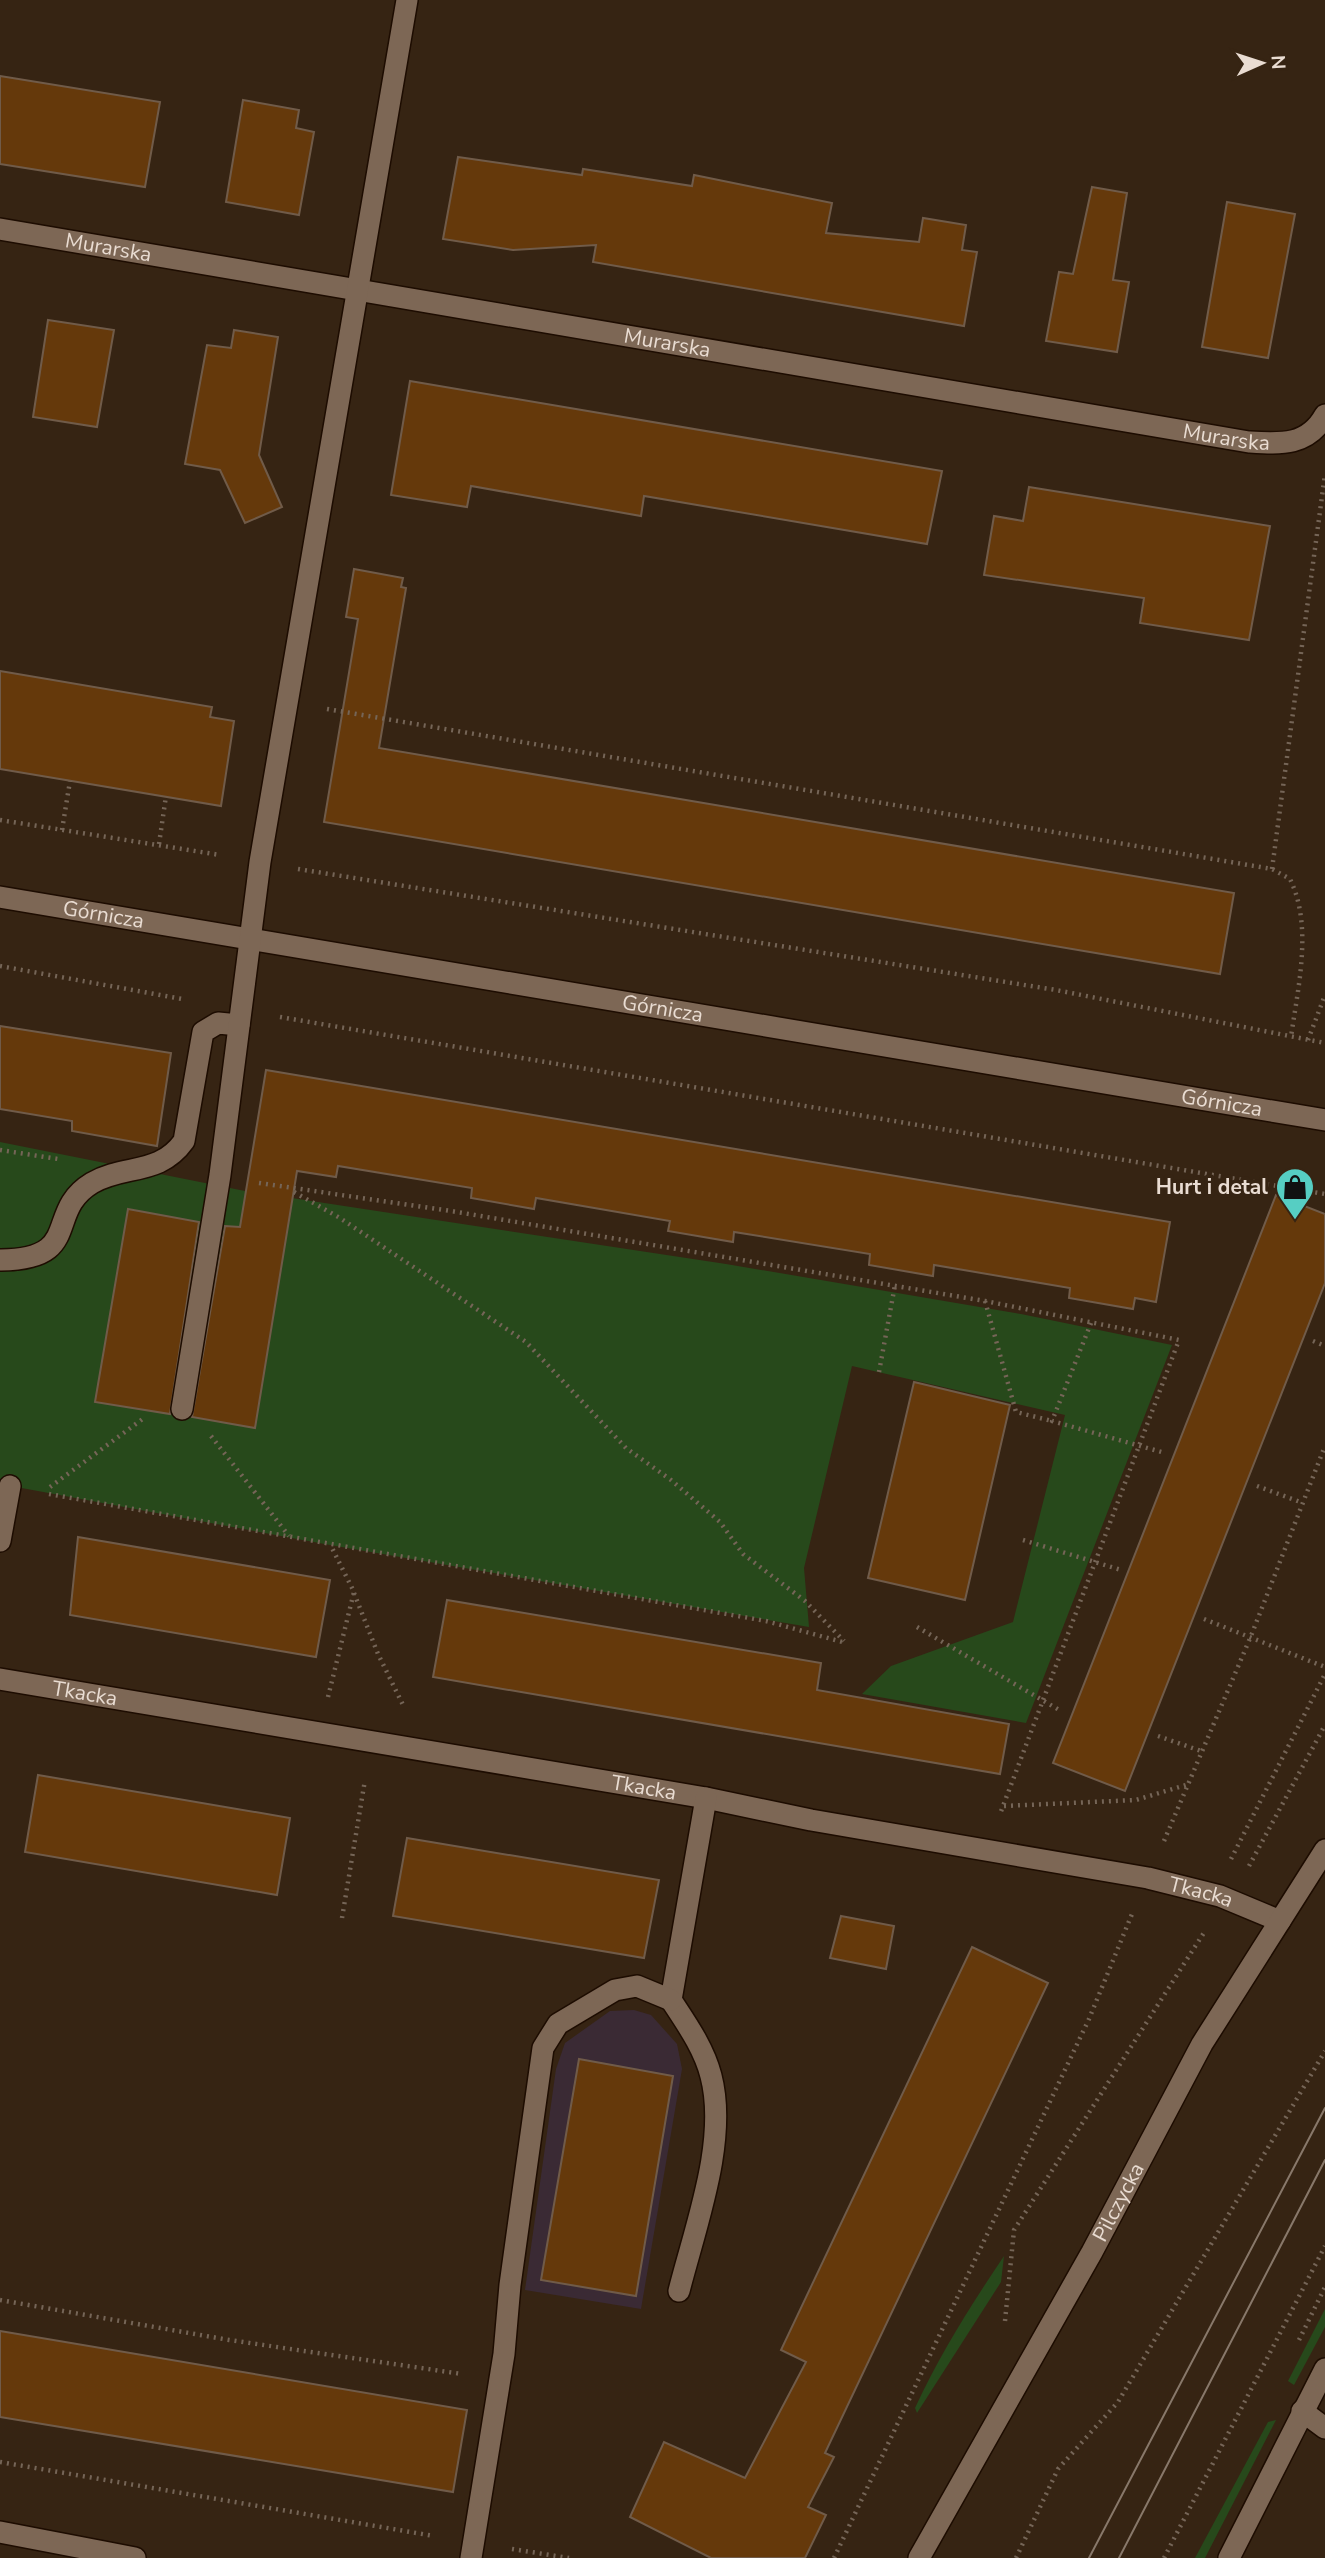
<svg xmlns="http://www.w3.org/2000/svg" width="1325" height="2558" font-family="'Nunito Sans',sans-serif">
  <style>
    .industrial { fill: #3a2a34 }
    .green { fill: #27491b }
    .building { fill: #65390b; stroke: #705b49; stroke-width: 2 }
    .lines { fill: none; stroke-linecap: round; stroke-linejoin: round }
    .minor-casing { stroke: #1d0c01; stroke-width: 24 }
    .path { stroke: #756557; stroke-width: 4.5; stroke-dasharray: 2 5; stroke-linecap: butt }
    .minor { stroke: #7d6755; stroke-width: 21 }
    .tram { stroke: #88786a; stroke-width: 2 }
    .labels { text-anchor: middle; stroke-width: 7; stroke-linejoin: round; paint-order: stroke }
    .street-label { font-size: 21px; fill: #e9dcd2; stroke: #362413 }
    .poi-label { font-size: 21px; font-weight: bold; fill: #e9dcd2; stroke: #362413; text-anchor: end }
  </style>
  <rect width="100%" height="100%" fill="#362413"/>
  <!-- industrial -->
  <polygon class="industrial" points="634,2010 651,2015 677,2044 682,2069 641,2309 525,2290 556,2069 565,2043 610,2011"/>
  <!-- green -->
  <g class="green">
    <polygon points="0,1142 245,1191 726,1264 1021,1314 1172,1345 1026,1723 862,1694 891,1666 1013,1622 1065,1415 852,1366 804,1568 809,1627 330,1545 0,1484"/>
    <path d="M1004 2256 1001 2282 917 2413 915 2408C940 2354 971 2305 1004 2256Z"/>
    <polygon points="1325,2309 1325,2327 1294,2385 1288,2381"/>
    <polygon points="1276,2420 1205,2558 1195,2558 1268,2422"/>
  </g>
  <!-- building -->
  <g class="building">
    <polygon points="0,76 160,102 145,187 0,164"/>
    <polygon points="243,100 299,110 296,128 314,132 299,215 226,202"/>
    <polygon points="458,157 582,175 583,169 692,186 694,175 832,203 826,233 919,242 923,218 966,225 962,250 977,252 964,326 593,262 596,245 513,250 443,239"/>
    <polygon points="1092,187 1127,193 1113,280 1129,282 1117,352 1046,341 1059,272 1073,274"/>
    <polygon points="1227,202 1295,214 1268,358 1202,347"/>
    <polygon points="48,320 114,330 97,427 33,417"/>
    <polygon points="234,330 278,337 259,455 282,507 245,523 220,470 185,464 207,345 231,348"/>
    <polygon points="410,381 942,471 927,544 644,496 641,516 471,486 467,507 391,495"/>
    <polygon points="1029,487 1270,526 1249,640 1140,623 1144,598 984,575 994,516 1023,521"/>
    <polygon points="354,569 403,578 401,587 406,588 379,748 1234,893 1220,974 324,822 358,619 346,617"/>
    <polygon points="0,671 212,707 210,717 234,721 221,806 0,769"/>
    <polygon points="0,1026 171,1053 157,1146 72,1131 72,1121 0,1109"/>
    <polygon points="266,1070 1170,1222 1156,1302 1135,1298 1133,1309 1069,1298 1070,1288 934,1265 933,1276 869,1265 870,1254 734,1232 733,1242 668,1231 670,1221 536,1198 534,1209 471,1198 472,1188 338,1166 336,1177 297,1171 255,1428 192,1417 225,1226 240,1227"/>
    <polygon points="1276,1195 1325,1214 1325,1283 1125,1791 1053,1763"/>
    <polygon points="128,1209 199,1222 170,1414 95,1402"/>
    <polygon points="914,1382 1010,1405 965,1600 868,1578"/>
    <polygon points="78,1537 330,1580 316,1657 70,1615"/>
    <polygon points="447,1600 821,1663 817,1690 1009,1724 1000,1774 433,1677"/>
    <polygon points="38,1775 290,1818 277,1895 25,1852"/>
    <polygon points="407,1838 659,1880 644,1958 393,1916"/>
    <polygon points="841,1916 894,1926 886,1969 830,1958"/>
    <polygon points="972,1947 1048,1983 825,2453 834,2457 808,2507 826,2515 805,2558 711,2558 630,2517 664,2442 745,2478 806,2362 781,2350"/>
    <polygon points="579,2059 673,2076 636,2296 541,2280"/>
    <polygon points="0,2331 467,2410 453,2492 0,2417"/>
  </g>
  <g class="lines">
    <defs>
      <g id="minor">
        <path id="s1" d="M0 229 1249 442C1281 444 1308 446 1325 415"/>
        <path id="s2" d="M0 897 1325 1120"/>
        <path d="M1 1260C84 1259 44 1212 92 1183 125 1164 159 1176 184 1141L203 1032 218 1023 239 1025"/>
        <polyline points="182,1409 220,1175 260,862 407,0"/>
        <polyline points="0,1541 10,1486"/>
        <path id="s3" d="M0 1679 706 1798 811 1820 1148 1878 1220 1896 1280 1921"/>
        <path d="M679 2291C695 2227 728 2141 711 2076 704 2048 686 2023 671 2000L706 1798"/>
        <polyline points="1302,2411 1325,2428"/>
        <polyline points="0,2532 135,2558"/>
        <polyline points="471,2558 504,2354 510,2285 543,2048 558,2024 615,1990 637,1986 671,2000"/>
        <path id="s4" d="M919 2558 1092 2252 1202 2044 1325 1850"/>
        <polyline points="1229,2558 1325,2369"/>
      </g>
    </defs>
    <!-- minor casing -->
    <use href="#minor" class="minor-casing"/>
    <!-- path -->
    <g class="path">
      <path d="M327 709 1272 869 1290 879C1313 926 1298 987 1291 1037"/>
      <polyline points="0,820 220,855"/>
      <polyline points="62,830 70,781"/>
      <polyline points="159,844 166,796"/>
      <polyline points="298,869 1056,990 1325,1043"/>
      <polyline points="1272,869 1325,474"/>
      <polyline points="0,966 182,999"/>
      <polyline points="280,1017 1325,1194"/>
      <polyline points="1308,1040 1325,995"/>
      <polyline points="0,1150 58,1159"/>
      <polyline points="259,1183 451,1211 985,1301 1179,1340 1000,1814"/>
      <polyline points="294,1192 340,1218 526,1342 626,1448 671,1480 720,1522 743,1554 805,1601 844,1641"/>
      <polyline points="985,1301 1016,1412 1052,1421"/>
      <polyline points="1091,1323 1052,1421 1165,1453"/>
      <polyline points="1313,1341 1325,1346"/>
      <polyline points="879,1372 895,1285"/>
      <polyline points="211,1436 289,1536"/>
      <polyline points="1257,1486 1303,1503"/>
      <polyline points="50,1487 144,1418"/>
      <polyline points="49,1494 766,1621 846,1643"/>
      <polyline points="1023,1540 1121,1570"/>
      <polyline points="354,1593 378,1654 404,1707"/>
      <polyline points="1204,1619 1325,1667"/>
      <polyline points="917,1627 1061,1711"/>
      <polyline points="328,1697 354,1592 331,1546"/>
      <polyline points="1158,1736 1201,1751"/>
      <polyline points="1004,1806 1136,1800 1186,1785"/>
      <polyline points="1164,1841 1251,1636 1325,1446"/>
      <polyline points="1231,1859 1325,1674"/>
      <polyline points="1249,1866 1325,1725"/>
      <polyline points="342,1918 365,1780"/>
      <polyline points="0,2300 229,2340 462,2374"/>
      <polyline points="1005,2321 1014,2230 1205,1931"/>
      <polyline points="1299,2340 1325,2287"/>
      <polyline points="0,2462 434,2536"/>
      <polyline points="512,2549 569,2558"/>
      <polyline points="834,2558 1089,2019 1132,1914"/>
      <polyline points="1016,2558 1058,2469 1118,2402 1325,2051"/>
      <polyline points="1164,2558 1325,2246"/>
    </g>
    <!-- minor -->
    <use href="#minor" class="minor"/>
    <!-- tram -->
    <g class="tram">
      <polyline points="1089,2558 1325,2108"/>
      <polyline points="1119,2558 1325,2160"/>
    </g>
  </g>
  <!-- icons -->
  <defs>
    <symbol id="shop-pin" viewBox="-11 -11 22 30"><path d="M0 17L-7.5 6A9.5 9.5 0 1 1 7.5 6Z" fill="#56cec3" stroke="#362413"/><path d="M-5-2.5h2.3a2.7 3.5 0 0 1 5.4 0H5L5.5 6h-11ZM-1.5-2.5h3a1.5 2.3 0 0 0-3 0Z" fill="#111"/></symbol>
  </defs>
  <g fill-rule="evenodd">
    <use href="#shop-pin" x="1273" y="1165" width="44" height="60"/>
  </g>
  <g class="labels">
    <!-- street labels -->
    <g class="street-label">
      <text dy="7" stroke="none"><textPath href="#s1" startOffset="110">Murarska</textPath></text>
      <text dy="7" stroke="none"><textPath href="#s1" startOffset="677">Murarska</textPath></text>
      <text dy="7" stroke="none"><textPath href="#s1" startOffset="1244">Murarska</textPath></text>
      <text dy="7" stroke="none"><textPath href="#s2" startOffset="105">Górnicza</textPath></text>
      <text dy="7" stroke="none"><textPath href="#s2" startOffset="672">Górnicza</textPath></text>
      <text dy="7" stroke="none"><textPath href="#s2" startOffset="1239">Górnicza</textPath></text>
      <text dy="7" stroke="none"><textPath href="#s3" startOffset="86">Tkacka</textPath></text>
      <text dy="7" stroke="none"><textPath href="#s3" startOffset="653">Tkacka</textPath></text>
      <text dy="7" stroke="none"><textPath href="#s3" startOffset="1220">Tkacka</textPath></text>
      <text dy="7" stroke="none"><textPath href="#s4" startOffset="408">Pilczycka</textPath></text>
    </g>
    <!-- poi labels -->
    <g class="poi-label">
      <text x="1268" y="1194">Hurt i detal</text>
    </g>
  </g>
  <!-- north arrow -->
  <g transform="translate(1262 63) rotate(87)" stroke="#362413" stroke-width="5" paint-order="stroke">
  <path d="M0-5L12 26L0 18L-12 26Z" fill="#e9dcd2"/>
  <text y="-10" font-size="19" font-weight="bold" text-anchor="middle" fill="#e9dcd2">N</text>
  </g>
</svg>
